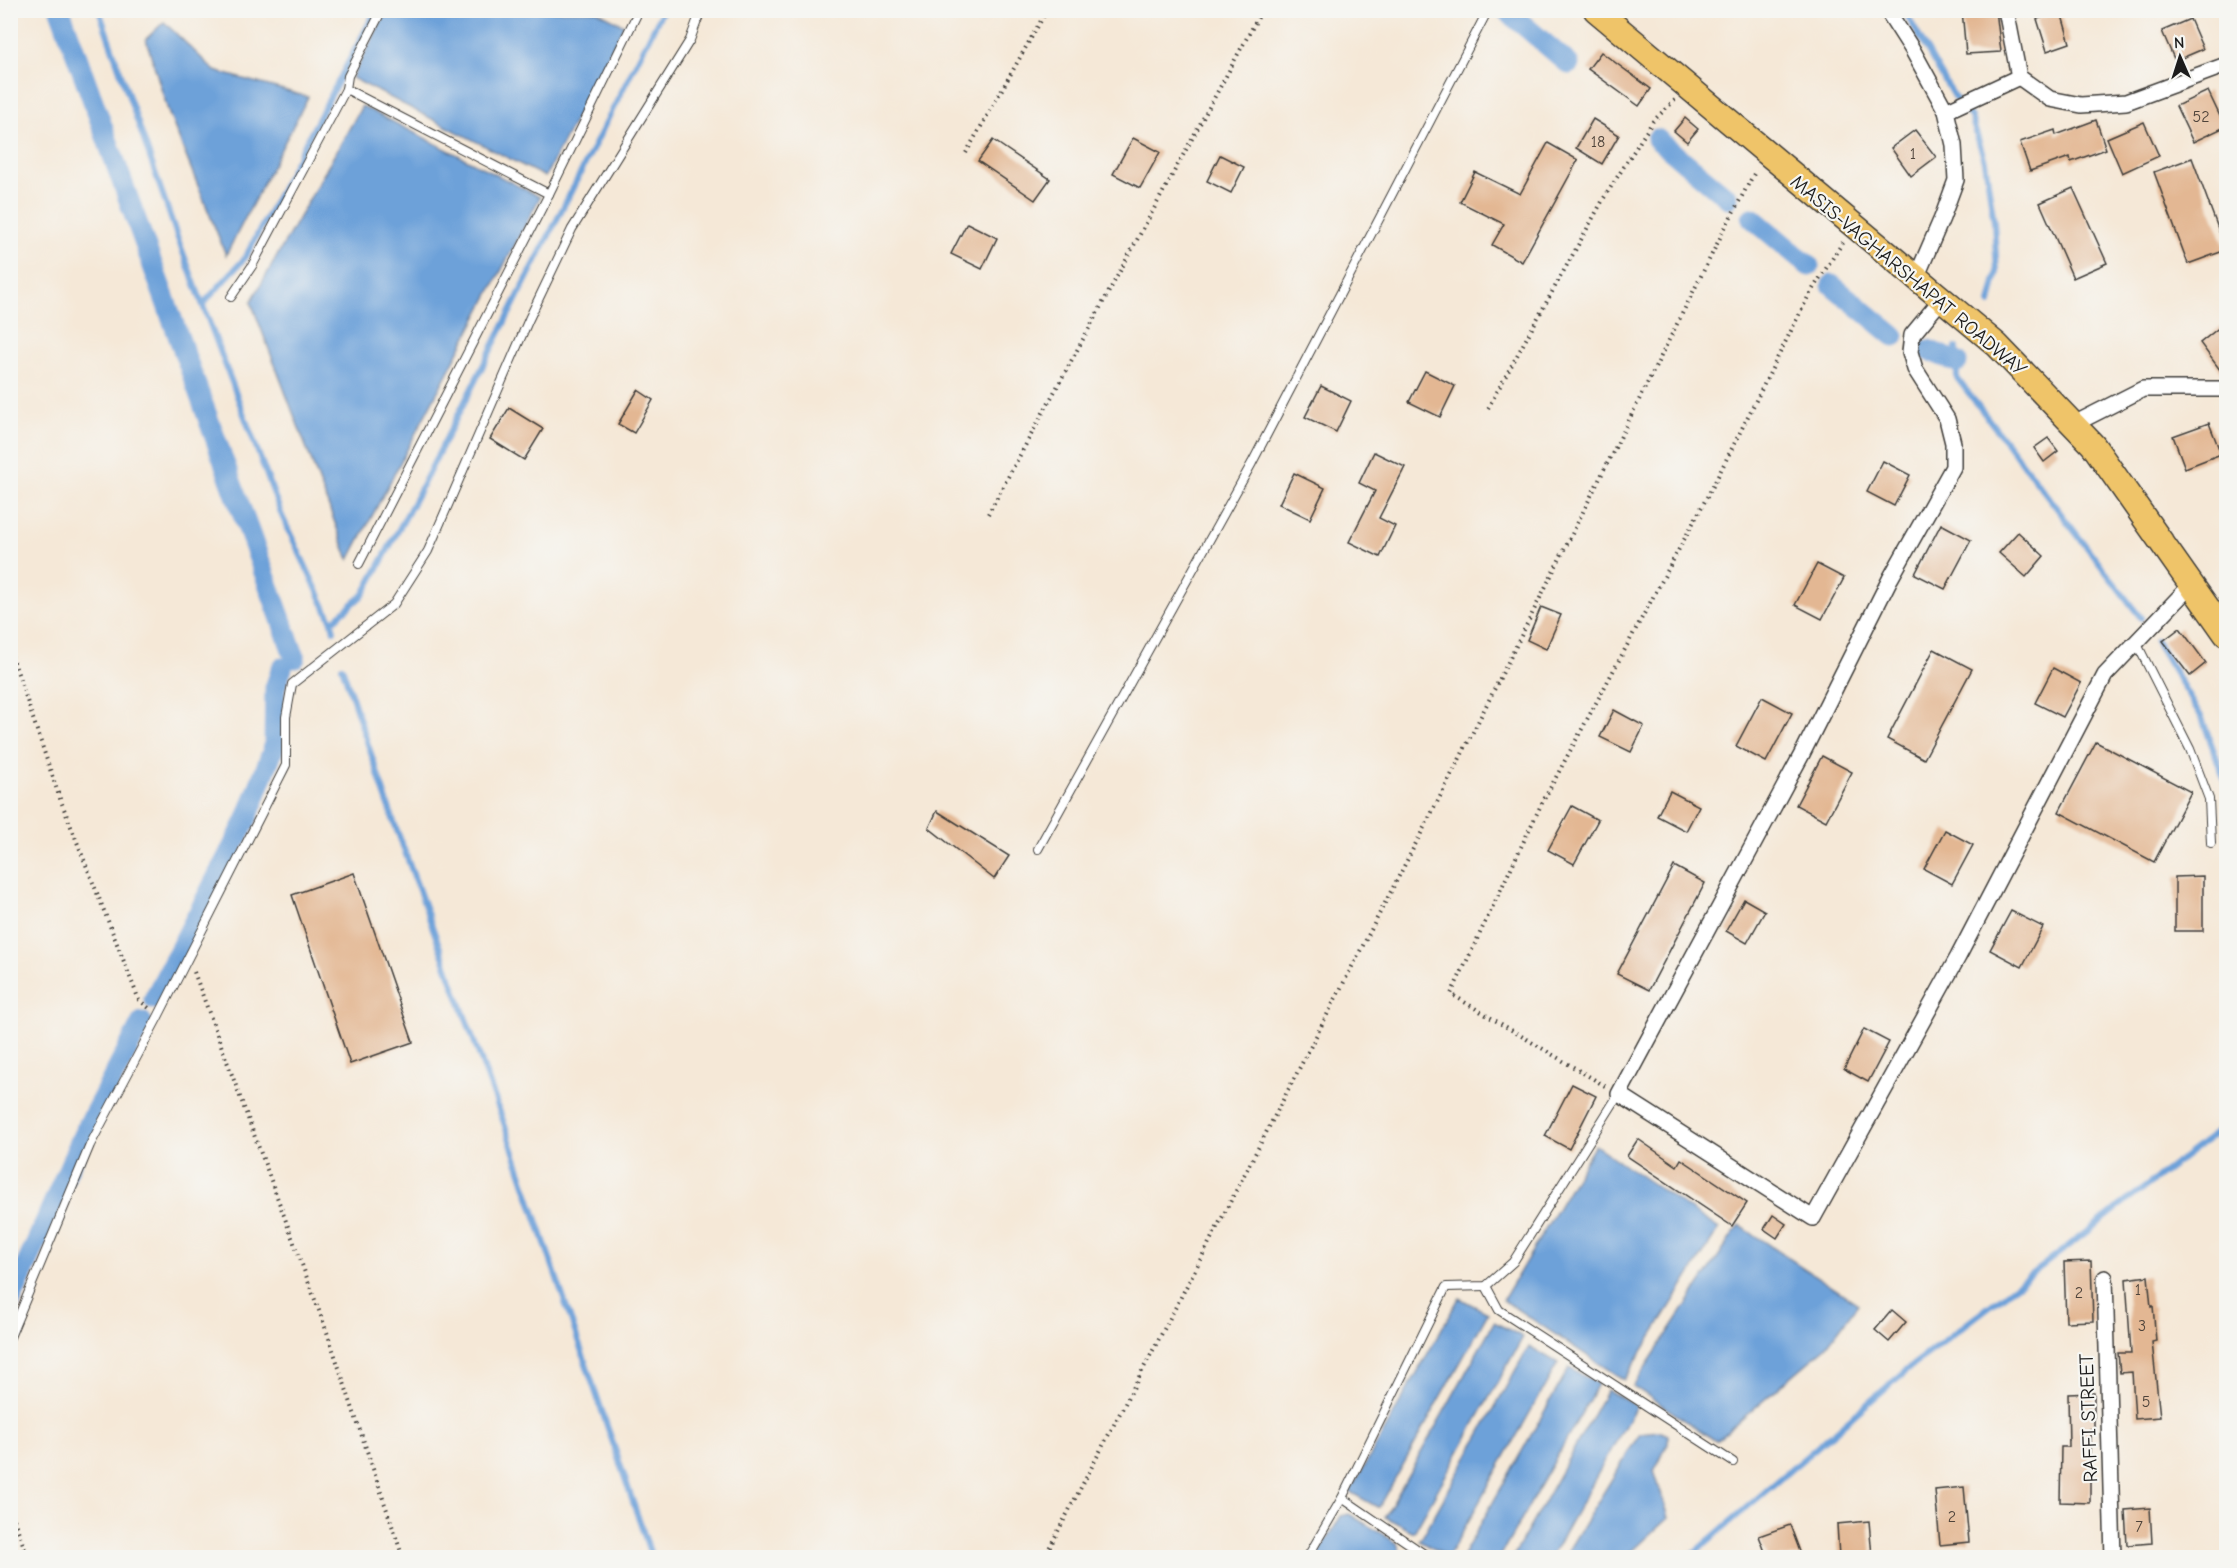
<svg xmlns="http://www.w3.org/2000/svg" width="2237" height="1568" font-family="'Comic Neue',sans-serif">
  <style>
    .water { fill: #6da1d9; stroke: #445e7a; stroke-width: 1.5 }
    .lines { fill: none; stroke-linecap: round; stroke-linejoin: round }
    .stream { stroke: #6da1d9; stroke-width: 6 }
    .canal { stroke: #6da1d9; stroke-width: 21 }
    .building { fill: #e3b793 }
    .service-casing { stroke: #3d3b38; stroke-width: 10 }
    .minor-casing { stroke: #3d3b38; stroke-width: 18 }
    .primary-casing { stroke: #3d3b38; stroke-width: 27 }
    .path { stroke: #3d3b38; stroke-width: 4; stroke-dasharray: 1.5 4.5; stroke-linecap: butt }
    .service { stroke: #fff; stroke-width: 8 }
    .minor { stroke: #fff; stroke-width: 15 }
    .primary { stroke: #efc469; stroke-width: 24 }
    .labels { text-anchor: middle; stroke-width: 4.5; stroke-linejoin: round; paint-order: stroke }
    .number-label { font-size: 16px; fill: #4e433a }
    .street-label { font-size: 20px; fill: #1c1c1c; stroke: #f6f6f2 }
  </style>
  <rect width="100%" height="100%" fill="#f6f6f2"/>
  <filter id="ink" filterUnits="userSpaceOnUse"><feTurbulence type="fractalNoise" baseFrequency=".0167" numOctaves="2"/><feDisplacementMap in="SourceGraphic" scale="12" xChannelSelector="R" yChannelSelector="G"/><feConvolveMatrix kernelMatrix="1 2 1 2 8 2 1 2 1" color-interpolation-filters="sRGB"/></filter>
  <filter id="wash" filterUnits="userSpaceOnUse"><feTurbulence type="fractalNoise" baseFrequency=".008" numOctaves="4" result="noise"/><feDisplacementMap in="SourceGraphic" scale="24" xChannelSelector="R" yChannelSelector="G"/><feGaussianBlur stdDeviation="1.35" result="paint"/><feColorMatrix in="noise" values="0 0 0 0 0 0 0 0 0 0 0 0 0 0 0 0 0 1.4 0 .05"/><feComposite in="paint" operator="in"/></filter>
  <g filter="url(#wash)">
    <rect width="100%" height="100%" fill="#f5e8d7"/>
    <!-- water -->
    <g class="water">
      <polygon points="387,11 597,11 624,25 545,177 352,78"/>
      <polygon points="164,22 215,71 308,97 226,255 169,114 146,39"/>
      <polygon points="362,106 540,197 349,560 251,302"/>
      <polygon points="1595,1145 1719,1229 1624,1380 1503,1300"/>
      <polygon points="1739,1225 1858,1304 1826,1347 1716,1441 1633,1386"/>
      <polygon points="1459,1298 1488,1313 1379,1508 1350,1492"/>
      <polygon points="1494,1322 1523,1337 1414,1532 1385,1517"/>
      <polygon points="1529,1346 1558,1363 1448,1557 1420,1541"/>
      <polygon points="1569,1368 1598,1384 1500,1557 1462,1557"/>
      <polygon points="1607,1390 1636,1406 1551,1557 1513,1557"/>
      <polygon points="1659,1431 1668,1435 1668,1444 1654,1471 1669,1517 1626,1557 1564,1557 1640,1433"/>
      <polygon points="1349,1514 1397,1543 1402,1557 1317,1557 1341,1516"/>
    </g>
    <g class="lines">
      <!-- stream -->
      <g class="stream">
        <polyline points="99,10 178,239 282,516 332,622 334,631"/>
        <polyline points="1904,10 1954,97 1971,117 1985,161 1994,222 1997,273 1990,303"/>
        <polyline points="203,304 245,258 376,10"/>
        <polyline points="1956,348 1957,378 2141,618"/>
        <polyline points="332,622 364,594 420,490 663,10"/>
        <polyline points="2156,641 2202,718 2226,784"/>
        <polyline points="342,667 394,822 504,1123 652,1558"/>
        <polyline points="1688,1558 1909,1368 2226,1125"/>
      </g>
      <!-- canal -->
      <g class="canal">
        <polyline points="60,10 295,658"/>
        <polyline points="1507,11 1569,64"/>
        <polyline points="1657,139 1728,198"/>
        <polyline points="1752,218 1809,266"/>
        <polyline points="1832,285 1894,336"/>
        <polyline points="1928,350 1957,362"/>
        <polyline points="154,999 246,821 274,747 275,688 282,668"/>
        <polyline points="10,1303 84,1133 142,1022"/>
      </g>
    </g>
    <g id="blocks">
      <!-- building -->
      <g class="building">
        <polygon points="1962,10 1996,10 2001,52 1966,54"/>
        <polygon points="2061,12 2070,43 2047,51 2037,19"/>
        <polygon points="2190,19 2203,49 2175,61 2162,31"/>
        <polygon points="1601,52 1651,89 1639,106 1588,69"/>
        <polygon points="2208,91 2225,127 2193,142 2176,106"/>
        <polygon points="1685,118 1698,129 1687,142 1674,131"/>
        <polygon points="1593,119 1619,135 1602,164 1576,148"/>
        <polygon points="2096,120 2106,149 2071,162 2070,157 2030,171 2020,142 2055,130 2056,135"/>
        <polygon points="2144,122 2159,156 2122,173 2107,138"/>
        <polygon points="1915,130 1936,157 1911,176 1891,148"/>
        <polygon points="1133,138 1160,152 1140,188 1113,174"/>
        <polygon points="993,140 1050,179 1035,200 978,161"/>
        <polygon points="1548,143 1578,160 1522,262 1492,245 1504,224 1460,202 1475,172 1520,194"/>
        <polygon points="1220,155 1244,167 1231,193 1207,181"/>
        <polygon points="2192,158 2226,250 2188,264 2154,172"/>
        <polygon points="2073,188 2107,263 2073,278 2040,203"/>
        <polygon points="967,223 997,238 982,269 951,254"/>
        <polygon points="2226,322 2226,378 2200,343"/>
        <polygon points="1425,371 1455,386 1440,417 1409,402"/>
        <polygon points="1321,386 1351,401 1336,432 1305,417"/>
        <polygon points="638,390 653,400 634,433 618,424"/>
        <polygon points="509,408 543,429 524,460 490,439"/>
        <polygon points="2209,423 2221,454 2185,468 2173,436"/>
        <polygon points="2048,438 2058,451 2044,462 2034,448"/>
        <polygon points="1374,452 1405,467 1379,518 1395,526 1380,557 1349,542 1375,491 1359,483"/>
        <polygon points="1883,461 1910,475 1894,506 1867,492"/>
        <polygon points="1294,473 1325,488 1310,519 1279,504"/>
        <polygon points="1941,524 1971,540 1945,589 1915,574"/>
        <polygon points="2018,532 2044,556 2026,577 1999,553"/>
        <polygon points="1817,564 1844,578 1822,619 1795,605"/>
        <polygon points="1541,607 1561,615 1546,649 1527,640"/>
        <polygon points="2180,628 2206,663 2190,676 2163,641"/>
        <polygon points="1934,649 1972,669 1924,759 1887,739"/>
        <polygon points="2053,668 2081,683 2063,717 2035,703"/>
        <polygon points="1762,697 1792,713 1766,762 1736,746"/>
        <polygon points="1614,710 1644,726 1631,752 1600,737"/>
        <polygon points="2096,742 2191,792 2154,862 2059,812"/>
        <polygon points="1822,756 1852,772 1826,821 1796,805"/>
        <polygon points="1670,791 1699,806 1686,831 1657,816"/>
        <polygon points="1572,806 1598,820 1574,864 1548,850"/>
        <polygon points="937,811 1009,856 994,879 929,828"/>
        <polygon points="1945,830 1973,845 1952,884 1924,869"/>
        <polygon points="1674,866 1705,883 1649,990 1617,974"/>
        <polygon points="354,873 413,1042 350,1064 292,895"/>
        <polygon points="2203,876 2203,931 2175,931 2175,877"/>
        <polygon points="1744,899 1765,911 1747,943 1726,931"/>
        <polygon points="2011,911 2043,927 2022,967 1990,950"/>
        <polygon points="1864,1029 1889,1042 1868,1082 1844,1069"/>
        <polygon points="1572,1084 1596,1096 1569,1149 1545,1136"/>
        <polygon points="1638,1139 1677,1166 1681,1159 1747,1203 1732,1226 1627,1156"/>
        <polygon points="1773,1215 1786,1224 1777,1238 1764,1229"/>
        <polygon points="2091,1261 2093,1321 2066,1322 2064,1262"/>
        <polygon points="2148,1276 2151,1307 2153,1306 2156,1341 2152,1342 2160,1417 2135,1419 2132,1372 2120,1373 2118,1353 2131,1353 2126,1279"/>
        <polygon points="1892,1310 1906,1322 1889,1342 1875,1330"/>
        <polygon points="2094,1393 2094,1429 2090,1429 2090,1503 2060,1502 2061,1447 2069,1447 2068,1394"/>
        <polygon points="1964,1487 1969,1542 1940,1545 1935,1490"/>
        <polygon points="2150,1508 2152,1543 2127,1545 2125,1510"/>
        <polygon points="1869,1521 1872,1556 1839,1557 1837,1524"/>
        <polygon points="1790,1525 1802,1557 1767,1557 1759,1536"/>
      </g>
    </g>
  </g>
  <g filter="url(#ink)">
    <use href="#blocks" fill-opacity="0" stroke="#3d3b38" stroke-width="1.5"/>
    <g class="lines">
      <defs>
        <g id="service">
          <polyline points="346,89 549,194"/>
          <polyline points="231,297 252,266 346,89 348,76 382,10"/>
          <polyline points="359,564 549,194 639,10"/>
          <polyline points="2136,642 2190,749 2209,799 2211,843"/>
          <polyline points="1038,849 1252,463 1488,10"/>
          <polyline points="1486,1286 1499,1310 1733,1462"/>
          <polyline points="10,1337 90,1145 158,1017 286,765 286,717 292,684 394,604 428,551 529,319 572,229 690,40 701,10"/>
          <polyline points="1342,1498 1430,1558"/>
          <polyline points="1307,1558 1342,1498 1446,1287 1486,1286 1513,1262 1619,1094"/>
        </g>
        <g id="minor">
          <polyline points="1887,10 1912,49 1946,111 1954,145 1956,180 1942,218 1916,278"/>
          <polyline points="2006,10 2019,77 2050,99 2081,105 2126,102 2226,65"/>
          <polyline points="1946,111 2019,77"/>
          <polyline points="1941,300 1912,335 1910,352 1915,369 1947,419 1953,443 1953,467 1890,579 1802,754 1619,1094 1813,1218 1958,957 2105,675 2191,585"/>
          <polyline points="2074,424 2143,389 2226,389"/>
          <polyline points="2105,1278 2113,1558"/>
        </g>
        <polyline id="primary" points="1596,10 1997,345 2093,445 2226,634"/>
      </defs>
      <!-- service casing -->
      <use href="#service" class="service-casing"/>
      <!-- minor casing -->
      <use href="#minor" class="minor-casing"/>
      <!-- primary casing -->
      <use href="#primary" class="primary-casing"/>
      <!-- path -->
      <g class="path">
        <polyline points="172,11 172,10"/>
        <polyline points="966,153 1047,10"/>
        <polyline points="1488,408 1604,198 1653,121 1675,100"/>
        <polyline points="988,514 1262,10"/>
        <polyline points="10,650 59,796 139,1000 149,1008"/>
        <polyline points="194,972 328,1335 403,1558"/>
        <polyline points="1605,1086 1451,994 1541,805 1713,486 1809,295 1843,242"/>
        <polyline points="10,1508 28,1558"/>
        <polyline points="1044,1558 1182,1295 1459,760 1727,224 1756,170"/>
      </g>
      <!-- service -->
      <use href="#service" class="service"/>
      <!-- minor -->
      <use href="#minor" class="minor"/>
      <!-- primary -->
      <use href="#primary" class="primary"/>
    </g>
  </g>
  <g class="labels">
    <!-- number labels -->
    <g class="number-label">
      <text x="2201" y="122">52</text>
      <text x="1598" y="147">18</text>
      <text x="1913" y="159">1</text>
      <text x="2138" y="1295">1</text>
      <text x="2079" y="1298">2</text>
      <text x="2142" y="1331">3</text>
      <text x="2146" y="1407">5</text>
      <text x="1952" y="1522">2</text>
      <text x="2139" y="1532">7</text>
    </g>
    <!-- street labels -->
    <g class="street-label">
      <text transform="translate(1909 275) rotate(40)" y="7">MASIS-VAGHARSHAPAT ROADWAY</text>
      <text transform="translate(2088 1418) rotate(-92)" y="7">RAFFI STREET</text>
    </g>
  </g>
  <!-- margin -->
  <rect width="2237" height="1568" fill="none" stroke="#f6f6f2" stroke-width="36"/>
  <!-- north arrow -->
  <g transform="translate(2180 57) rotate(357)" stroke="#f6f6f2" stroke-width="4.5" paint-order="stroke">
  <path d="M0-4.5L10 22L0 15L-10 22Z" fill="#1c1c1c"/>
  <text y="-9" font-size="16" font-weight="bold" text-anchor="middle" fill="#1c1c1c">N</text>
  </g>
</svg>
